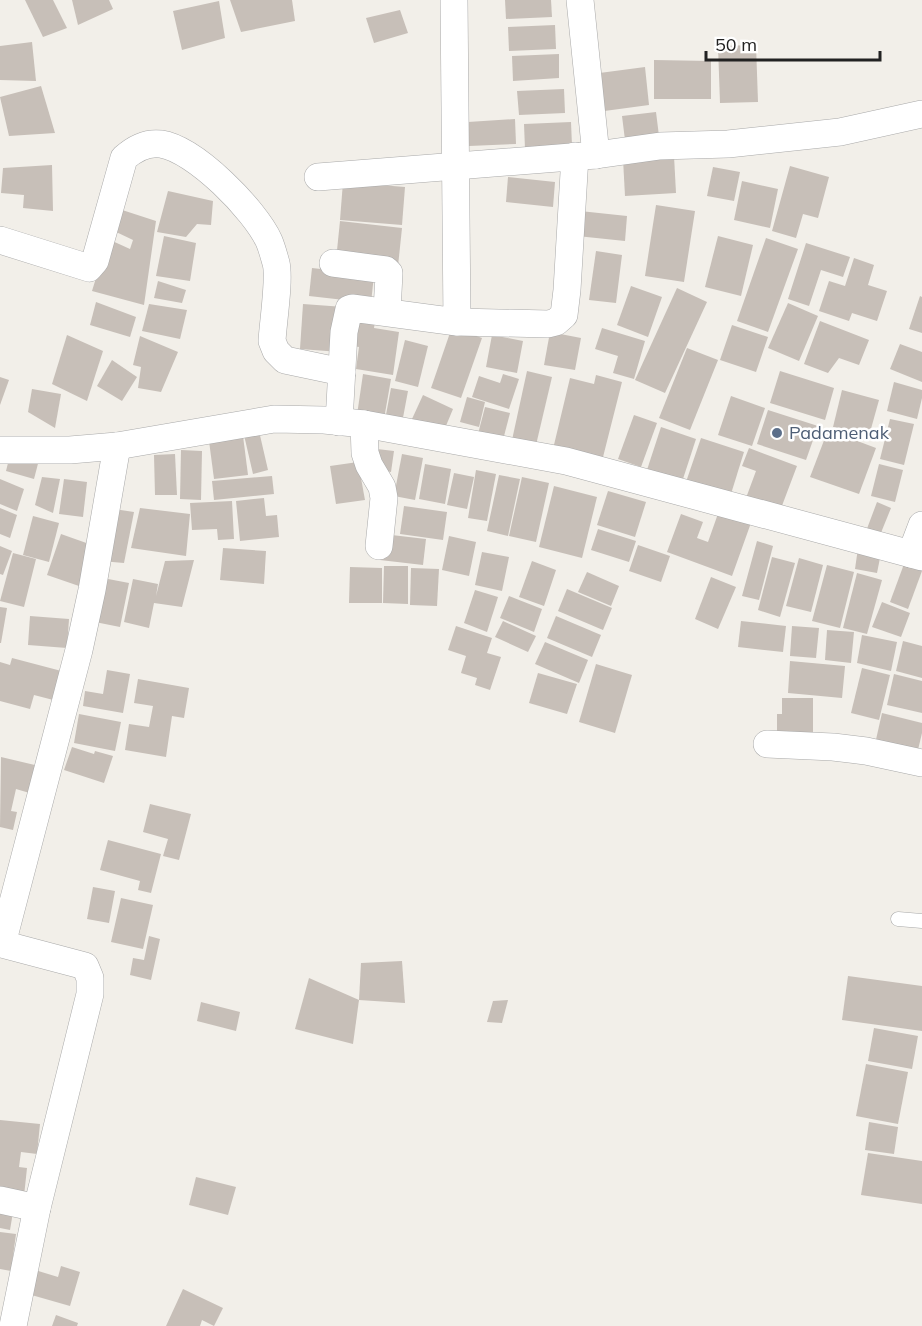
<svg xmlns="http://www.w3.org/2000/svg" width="922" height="1326" font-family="Mulish,sans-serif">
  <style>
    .building { fill: #c7bfb8 }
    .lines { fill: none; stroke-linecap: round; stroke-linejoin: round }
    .lane-casing { stroke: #a9a9a9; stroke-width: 15 }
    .street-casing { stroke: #a9a9a9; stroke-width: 28 }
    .lane { stroke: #fff; stroke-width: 14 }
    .street { stroke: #fff; stroke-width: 27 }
    .service-dot { fill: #5c6f8a; stroke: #fff; stroke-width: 2 }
    .labels { text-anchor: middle; stroke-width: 5; stroke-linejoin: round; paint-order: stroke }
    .service-label { font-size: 18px; fill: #4e5e75; stroke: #fff; text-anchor: start }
  </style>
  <rect width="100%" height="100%" fill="#f2efe9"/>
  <!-- building -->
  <g class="building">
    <polygon points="25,0 53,0 67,28 43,37"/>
    <polygon points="72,0 109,0 113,9 78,25"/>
    <polygon points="230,0 292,0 295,21 241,32"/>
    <polygon points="505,0 551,0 552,17 506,19"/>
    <polygon points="219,1 225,38 182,50 173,11"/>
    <polygon points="400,10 408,33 374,43 366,18"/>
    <polygon points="555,25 556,49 509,51 508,27"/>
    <polygon points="32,42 36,81 0,80 0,46"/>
    <polygon points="756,45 758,102 720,103 718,46"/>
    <polygon points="559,54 559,78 513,81 512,56"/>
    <polygon points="654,60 711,61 711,99 654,99"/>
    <polygon points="645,67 649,105 597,112 592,74"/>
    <polygon points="41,86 55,133 9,136 0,97"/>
    <polygon points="564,89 565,113 519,115 517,91"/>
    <polygon points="656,112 659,136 625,140 622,116"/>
    <polygon points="515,119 516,144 469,146 468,122"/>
    <polygon points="571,122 572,146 525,149 524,124"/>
    <polygon points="674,156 676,193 625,196 623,159"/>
    <polygon points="52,165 53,211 23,208 24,195 1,193 3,168"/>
    <polygon points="790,166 829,177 818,218 803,214 796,238 772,231"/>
    <polygon points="713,167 740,172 734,201 707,196"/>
    <polygon points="508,177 555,182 553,207 506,202"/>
    <polygon points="742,181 778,189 770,228 734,220"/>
    <polygon points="343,182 405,187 402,225 340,220"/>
    <polygon points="168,191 213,201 211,225 197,224 186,237 157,232"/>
    <polygon points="656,205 695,211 684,282 645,276"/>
    <polygon points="116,208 156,221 144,305 92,291 108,239 130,249 133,240 112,230"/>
    <polygon points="580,211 627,216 625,241 577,236"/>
    <polygon points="340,221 402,228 398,266 336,260"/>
    <polygon points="164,236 196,243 190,281 156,276"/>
    <polygon points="718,236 753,245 741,296 705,287"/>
    <polygon points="766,238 798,249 768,332 737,321"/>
    <polygon points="806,243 850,257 843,277 821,270 809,306 788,299"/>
    <polygon points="596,251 622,255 616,303 589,300"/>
    <polygon points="854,258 874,265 868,285 887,291 877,321 852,313 849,321 819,311 829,281 845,286"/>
    <polygon points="312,268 374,275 371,303 309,296"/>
    <polygon points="158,281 186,290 182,303 154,298"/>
    <polygon points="631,286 662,297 648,337 617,325"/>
    <polygon points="677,288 707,302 665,393 635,380"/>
    <polygon points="920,296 922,297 922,333 909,329"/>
    <polygon points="96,302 136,317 130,337 90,325"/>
    <polygon points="788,303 818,316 799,361 768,348"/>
    <polygon points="149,304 187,310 180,339 142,331"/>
    <polygon points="303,304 344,307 340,352 300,349"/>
    <polygon points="351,311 376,315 374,328 399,332 393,375 356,369 359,347 346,345"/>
    <polygon points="820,321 869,340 859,365 839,358 828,373 804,364"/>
    <polygon points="732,325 768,337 756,372 720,360"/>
    <polygon points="452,327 482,338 461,398 431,388"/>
    <polygon points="602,328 645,341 634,379 613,373 618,356 595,349"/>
    <polygon points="550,332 581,338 575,370 544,365"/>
    <polygon points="67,335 103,351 87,401 52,384"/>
    <polygon points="492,335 523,341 517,373 486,367"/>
    <polygon points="140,336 178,352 161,392 138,388 141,367 133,365"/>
    <polygon points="405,340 428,346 418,387 395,381"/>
    <polygon points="900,344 922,352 922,382 890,369"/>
    <polygon points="687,348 718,360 690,430 659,418"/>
    <polygon points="112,360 137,377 122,401 97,386"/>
    <polygon points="527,371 552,377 536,445 512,440"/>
    <polygon points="780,371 834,388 825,420 770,403"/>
    <polygon points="363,374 391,379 384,419 357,415"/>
    <polygon points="503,374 519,379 509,409 472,397 479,376 500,383"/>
    <polygon points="596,375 622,382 602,461 553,449 570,378 594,384"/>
    <polygon points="0,377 9,380 0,405"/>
    <polygon points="894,382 922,390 922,398 917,419 887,411"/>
    <polygon points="391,388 408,391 402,423 385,420"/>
    <polygon points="32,389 61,394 55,428 28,412"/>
    <polygon points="842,390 879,400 869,436 833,427"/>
    <polygon points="423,395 453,409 443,433 412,419"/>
    <polygon points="731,396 765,408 752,446 718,435"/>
    <polygon points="467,397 485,402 479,427 460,422"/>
    <polygon points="485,407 510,413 503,440 478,434"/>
    <polygon points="768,410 818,426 806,460 757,444"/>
    <polygon points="634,415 657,423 641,467 618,459"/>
    <polygon points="890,419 914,424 904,465 880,459"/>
    <polygon points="661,427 696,439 681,485 646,473"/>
    <polygon points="828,430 876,448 859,494 810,477"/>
    <polygon points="259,431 268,470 253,474 244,435"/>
    <polygon points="243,436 248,475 214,479 209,441"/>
    <polygon points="701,438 744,452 730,497 686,482"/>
    <polygon points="749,448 797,466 780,511 746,498 756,471 742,466"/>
    <polygon points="377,449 394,451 391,472 373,469"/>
    <polygon points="181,450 202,451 201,500 180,499"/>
    <polygon points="175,454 177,495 155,495 154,455"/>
    <polygon points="402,454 423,458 415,500 394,496"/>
    <polygon points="10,455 40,456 34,479 6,471"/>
    <polygon points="358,462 365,500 336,504 330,466"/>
    <polygon points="425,464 451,469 445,504 419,499"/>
    <polygon points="879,464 903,470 895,502 871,496"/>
    <polygon points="476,470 496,474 487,521 468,518"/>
    <polygon points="454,473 474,477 467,509 447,505"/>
    <polygon points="499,475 520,479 508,536 487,531"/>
    <polygon points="272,476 274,494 214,500 212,481"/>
    <polygon points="42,477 60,479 53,513 35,505"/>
    <polygon points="522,477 549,483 536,542 509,536"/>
    <polygon points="0,479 24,489 17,511 0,504"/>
    <polygon points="64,479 87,482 83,517 59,514"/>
    <polygon points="554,486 597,497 582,558 539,547"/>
    <polygon points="608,491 646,502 635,537 597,525"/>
    <polygon points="264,498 266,516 277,515 279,537 240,541 236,501"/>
    <polygon points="232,501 234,539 218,540 217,529 192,530 190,503"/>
    <polygon points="877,502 891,508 878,540 865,534"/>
    <polygon points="404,506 447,512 443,540 400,534"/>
    <polygon points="0,508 17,515 10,538 0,534"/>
    <polygon points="140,508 190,514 186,556 131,548"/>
    <polygon points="720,508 752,520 732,576 667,552 681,514 703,522 697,538 708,542"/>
    <polygon points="114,509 134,512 124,563 101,561"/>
    <polygon points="33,516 59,523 49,562 23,555"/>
    <polygon points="598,529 636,541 629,562 591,550"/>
    <polygon points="61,534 92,545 79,586 47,575"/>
    <polygon points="383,534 426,539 423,565 380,560"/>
    <polygon points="449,536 476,542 469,576 442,570"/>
    <polygon points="757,541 773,546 759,600 742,596"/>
    <polygon points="638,545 670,556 661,582 629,571"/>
    <polygon points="0,546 12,551 3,575 0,574"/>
    <polygon points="223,548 266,551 264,584 220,580"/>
    <polygon points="858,548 881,553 877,573 855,569"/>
    <polygon points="482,552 509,557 502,591 475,585"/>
    <polygon points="13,553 36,559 24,607 0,601"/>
    <polygon points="772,557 795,563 780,617 758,610"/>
    <polygon points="799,558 823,565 811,612 786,606"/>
    <polygon points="194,560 182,607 154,603 149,628 124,622 133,579 158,584 156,596 165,561"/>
    <polygon points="532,561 556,570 544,606 519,597"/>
    <polygon points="904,564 922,571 908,609 890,602"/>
    <polygon points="827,565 854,572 840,628 812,621"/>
    <polygon points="384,566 408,566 408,604 383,603"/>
    <polygon points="350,567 382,568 382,603 349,603"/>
    <polygon points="411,568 439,569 437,606 410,605"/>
    <polygon points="587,572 619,586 611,606 578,592"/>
    <polygon points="857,573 882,580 867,634 843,628"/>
    <polygon points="711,577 736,587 718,629 695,619"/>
    <polygon points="103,578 129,583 120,627 95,622"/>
    <polygon points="567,589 612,608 603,630 558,611"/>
    <polygon points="475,590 498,597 487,632 464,623"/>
    <polygon points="509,596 542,609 534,632 500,618"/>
    <polygon points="882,602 910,613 901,637 872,627"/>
    <polygon points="0,607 7,608 1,643 0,643"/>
    <polygon points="30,616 69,619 67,648 28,645"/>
    <polygon points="556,616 601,635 592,657 547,638"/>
    <polygon points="503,621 536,636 528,652 495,637"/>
    <polygon points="741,621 786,626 783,652 738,647"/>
    <polygon points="456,626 492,638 487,653 501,657 490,690 475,685 477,678 461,673 466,656 448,650"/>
    <polygon points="792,626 819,628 816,658 790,656"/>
    <polygon points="827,630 854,632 851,663 825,660"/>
    <polygon points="862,635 897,642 891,671 857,663"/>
    <polygon points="903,641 922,646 922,678 896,671"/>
    <polygon points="545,642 588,660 579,683 535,664"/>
    <polygon points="12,658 69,673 61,702 34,695 30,709 0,701 0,662 10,665"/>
    <polygon points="790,661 845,666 842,698 788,693"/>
    <polygon points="596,664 632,675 615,733 579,722"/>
    <polygon points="862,668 890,675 879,720 851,713"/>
    <polygon points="107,670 130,674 123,713 83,706 85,691 103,694"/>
    <polygon points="538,673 577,684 567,714 529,703"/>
    <polygon points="894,674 922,681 922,713 887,705"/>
    <polygon points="138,679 189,688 184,718 172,716 166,757 125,750 129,724 149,727 153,706 134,703"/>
    <polygon points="782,698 813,698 813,738 777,739 777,714 782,714"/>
    <polygon points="882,713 922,723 922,733 917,754 875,744"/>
    <polygon points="79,714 121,722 115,751 74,743"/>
    <polygon points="72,747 94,754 95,751 113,756 104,783 64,770"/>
    <polygon points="1,757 39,766 33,794 16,789 11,811 17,812 13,830 0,827"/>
    <polygon points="150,804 191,814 179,860 163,856 168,839 143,832"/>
    <polygon points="108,840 161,854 151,893 138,890 140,881 100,870"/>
    <polygon points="93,887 115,891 109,923 87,919"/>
    <polygon points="121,898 153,905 143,949 111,942"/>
    <polygon points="149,936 160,939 151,980 130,975 133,958 144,960"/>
    <polygon points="402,961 405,1003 359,1000 361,963"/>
    <polygon points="848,976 922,986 922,1031 842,1020"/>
    <polygon points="309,978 359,1000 353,1044 295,1029"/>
    <polygon points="508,1000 502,1023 487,1022 493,1001"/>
    <polygon points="201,1002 240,1012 236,1031 197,1021"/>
    <polygon points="874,1028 918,1036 912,1069 868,1061"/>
    <polygon points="866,1064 908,1072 898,1124 856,1116"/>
    <polygon points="0,1120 40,1124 37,1154 21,1152 19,1167 27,1168 24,1196 0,1193"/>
    <polygon points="869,1122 898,1127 894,1154 865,1150"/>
    <polygon points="868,1153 922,1161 922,1204 861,1195"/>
    <polygon points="196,1177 236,1187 228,1215 189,1205"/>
    <polygon points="0,1203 14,1206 10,1230 0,1228"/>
    <polygon points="0,1232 16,1234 11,1271 0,1269"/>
    <polygon points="61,1266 80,1272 70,1306 28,1294 35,1270 58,1277"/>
    <polygon points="183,1289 223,1308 214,1326 202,1320 200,1326 166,1326"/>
    <polygon points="56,1315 78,1323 77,1326 52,1326"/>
  </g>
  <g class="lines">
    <defs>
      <polyline id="lane" points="898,919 922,921"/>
      <g id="street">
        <polyline points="580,0 596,155"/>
        <polyline points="318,177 596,155 660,146 728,144 840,132 922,114"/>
        <path d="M0 240 89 268 95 261 124 158C134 149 146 142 161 144 195 149 255 210 269 241 272 248 274 256 276 263 280 278 273 323 272 341L276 351 285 360 342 372"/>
        <polyline points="333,263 386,270 389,273 387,312"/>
        <polyline points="457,322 548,324 556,322 564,315 567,290 575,156"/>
        <polyline points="339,422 344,332 349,309 352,308 457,322 454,0"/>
        <polyline points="364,424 365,453 369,465 382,487 384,498 379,546"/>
        <polyline points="0,450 70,450 117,446 274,419 324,420 364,424 566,461 922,557"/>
        <polyline points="911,554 922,525"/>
        <polyline points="767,744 833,747 866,751 922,763"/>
        <polyline points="0,1200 37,1208"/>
        <polyline points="13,1326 37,1208 90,994 90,978 85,966 2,944 79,650 92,590 117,446"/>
      </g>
    </defs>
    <!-- lane casing -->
    <use href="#lane" class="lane-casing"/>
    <!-- street casing -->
    <use href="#street" class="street-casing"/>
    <!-- lane -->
    <use href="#lane" class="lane"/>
    <!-- street -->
    <use href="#street" class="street"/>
  </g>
  <!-- markers -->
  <circle class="service-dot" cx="777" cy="433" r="6"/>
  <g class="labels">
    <!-- service labels -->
    <g class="service-label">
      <text x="789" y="439">Padamenak</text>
    </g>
  </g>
  <!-- scale -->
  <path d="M706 51v9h174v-9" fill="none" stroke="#222222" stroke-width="3"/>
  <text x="715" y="51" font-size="18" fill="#222222" stroke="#ffffff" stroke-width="4.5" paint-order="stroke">50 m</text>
</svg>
